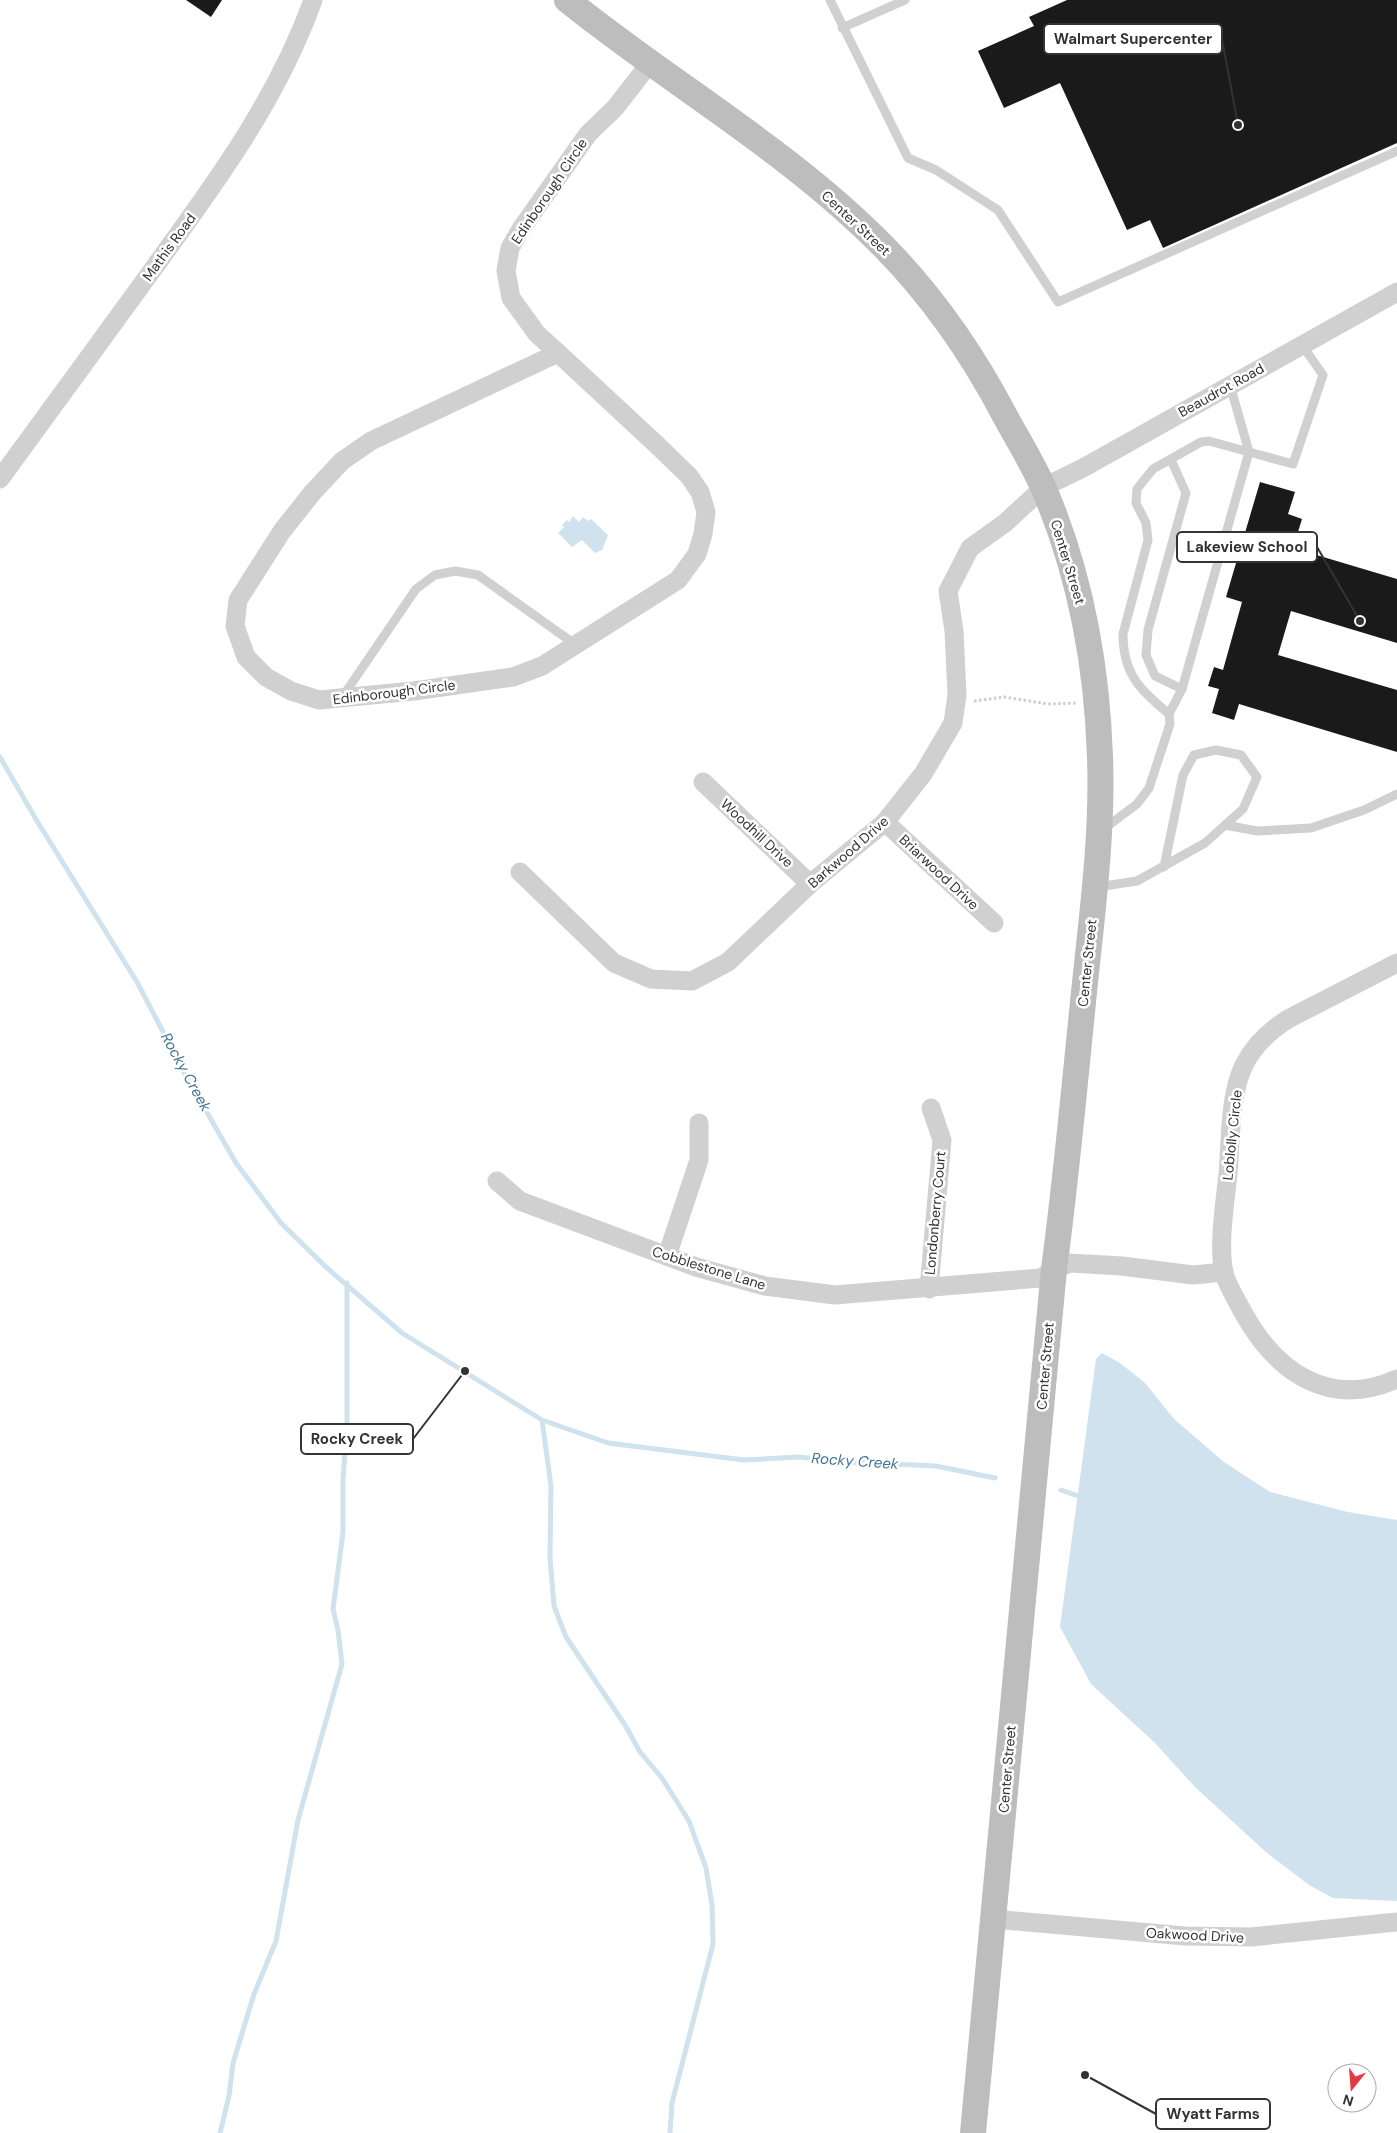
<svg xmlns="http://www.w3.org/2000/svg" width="1397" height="2133" font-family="'DM Sans',sans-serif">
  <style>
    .water { fill: #cfe2ee }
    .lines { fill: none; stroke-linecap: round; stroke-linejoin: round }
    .stream { stroke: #cfe2ee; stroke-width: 5 }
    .building { fill: #1a1a1a }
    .path { stroke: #cdcdcd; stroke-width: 3; stroke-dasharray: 2.5 2.5; stroke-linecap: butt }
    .lane { stroke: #d0d0d0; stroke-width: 9 }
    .street { stroke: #d0d0d0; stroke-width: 19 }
    .secondary { stroke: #bdbdbd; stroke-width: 26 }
    .labels { text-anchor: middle; stroke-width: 5; stroke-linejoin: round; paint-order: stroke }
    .street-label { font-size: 14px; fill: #333; stroke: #fff }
    .water-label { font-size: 15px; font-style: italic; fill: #3f7597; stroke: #fff }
    .leader { fill: none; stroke: #333; stroke-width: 2 }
    .callout-dot { fill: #333; stroke: #fff; stroke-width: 2 }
    .callout { fill: #fff; stroke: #333; stroke-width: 2 }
    .callout-label { font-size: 15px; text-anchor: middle; font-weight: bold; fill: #333 }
  </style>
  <rect width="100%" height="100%" fill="#fff"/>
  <!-- water -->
  <g class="water">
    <polygon points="573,516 579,522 583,517 588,521 591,519 608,535 602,550 595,553 582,540 572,547 558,533 564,527 562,525 567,520 569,522"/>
    <polygon points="1102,1353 1120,1363 1145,1383 1174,1419 1224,1462 1270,1492 1348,1512 1397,1520 1397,1901 1333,1898 1309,1885 1267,1853 1195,1787 1155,1743 1091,1684 1060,1627 1096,1359"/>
  </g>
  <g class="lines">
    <!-- stream -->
    <g class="stream">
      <polyline points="0,757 37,821 137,982 186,1076 236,1163 281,1223 327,1268 402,1333 542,1420 608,1443 744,1460 799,1457 847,1462 936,1466 995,1478"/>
      <polyline points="542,1420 551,1486 550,1558 554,1606 566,1637 625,1725 640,1752 662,1778 689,1821 706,1868 712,1905 713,1944 672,2103 670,2133"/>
      <polyline points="1061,1490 1078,1496"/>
      <polyline points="220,2133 229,2096 233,2063 254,1994 276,1941 298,1820 342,1664 338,1630 333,1609 343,1532 343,1478 347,1427 347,1283"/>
    </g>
  </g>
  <!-- building -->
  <g class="building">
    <polygon points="186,0 222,0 211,17"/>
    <polygon points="1067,0 1397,0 1397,143 1163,248 1150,220 1127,230 1060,83 1004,108 978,51 1034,26 1029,17"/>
    <polygon points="1260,482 1295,492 1288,514 1302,519 1293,548 1397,579 1397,643 1291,611 1278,655 1397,690 1397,752 1239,704 1234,720 1212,713 1219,689 1208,686 1214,667 1223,670 1242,602 1226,597"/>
  </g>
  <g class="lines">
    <!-- path -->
    <polyline class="path" points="974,701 1004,697 1048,704 1077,703"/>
    <!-- lane -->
    <g class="lane">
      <polyline points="830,0 908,158 936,170 998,210 1058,302 1397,151"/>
      <polyline points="842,28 905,0"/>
      <polyline points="1171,460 1186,493 1148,630 1146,655 1155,676 1182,689"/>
      <polyline points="343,696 416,589 435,575 455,571 478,575 576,645"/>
      <polyline points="1169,714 1182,689 1249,452 1293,464 1323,375 1302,345"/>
      <polyline points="1225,825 1257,831 1311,828 1364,810 1397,794"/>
      <path d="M1105 828 1137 804 1149 788 1170 724 1169 714C1140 690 1123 674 1123 634L1148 540 1146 523 1136 503 1137 489 1153 469 1201 442 1209 441 1249 452 1230 385"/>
      <polyline points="1097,887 1137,881 1205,843 1243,809 1257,777 1241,755 1216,750 1194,755 1183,775 1164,867"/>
    </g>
    <!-- street -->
    <g class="street">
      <polygon points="558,353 657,445 689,476 700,492 706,512 703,534 697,554 678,580 542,666 513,677 414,691 319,700 291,691 266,677 246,657 235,626 238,600 282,531 313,492 342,461 371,441"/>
      <polyline points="558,353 537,334 511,298 506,271 510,248 521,229 588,134 615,108 650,63"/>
      <path d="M0 479C52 408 104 336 156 265 217 181 278 98 313 0"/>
      <polyline points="703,782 810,884"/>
      <polyline points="885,822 994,923"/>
      <polyline points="520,872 614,963 651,979 692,981 728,962 810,884 885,822 923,774 953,723 957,695 954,631 948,591 970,548 1005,523 1044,487 1083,468 1397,292"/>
      <path d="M1397 963 1288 1019C1269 1031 1254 1045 1244 1065 1229 1096 1231 1140 1228 1174 1225 1203 1218 1245 1224 1273 1228 1287 1237 1301 1244 1314 1277 1373 1330 1409 1397 1379"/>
      <polyline points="497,1181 520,1201 696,1267 765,1286 835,1295 1041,1278 1054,1269 1070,1263 1122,1266 1193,1275 1224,1272"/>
      <polyline points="667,1256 699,1160 699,1123"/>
      <polyline points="929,1289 942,1140 931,1108"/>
      <polyline points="993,1919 1185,1936 1251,1937 1397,1922"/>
    </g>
    <!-- secondary -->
    <path class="secondary" d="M567 0C671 84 790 151 884 247 933 297 973 355 1005 416 1018 440 1033 464 1044 489 1080 573 1097 666 1100 757 1103 839 1091 921 1083 1002 1074 1091 1066 1180 1054 1269L973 2133"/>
  </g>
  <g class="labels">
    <!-- street labels -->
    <g class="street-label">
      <text transform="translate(549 191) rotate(-56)" y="5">Edinborough Circle</text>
      <text transform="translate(856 223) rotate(43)" y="5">Center Street</text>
      <text transform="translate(169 247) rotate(-54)" y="5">Mathis Road</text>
      <text transform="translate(1221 390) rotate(-29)" y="5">Beaudrot Road</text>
      <text transform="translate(1068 562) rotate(73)" y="5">Center Street</text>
      <text transform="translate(394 692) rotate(-7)" y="5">Edinborough Circle</text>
      <text transform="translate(757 833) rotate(43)" y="5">Woodhill Drive</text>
      <text transform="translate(848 852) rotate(-41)" y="5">Barkwood Drive</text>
      <text transform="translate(939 872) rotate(43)" y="5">Briarwood Drive</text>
      <text transform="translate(1087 963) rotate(-84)" y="5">Center Street</text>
      <text transform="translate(1232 1135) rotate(-84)" y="5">Loblolly Circle</text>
      <text transform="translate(935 1213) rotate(-85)" y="5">Londonberry Court</text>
      <text transform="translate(709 1268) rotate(17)" y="5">Cobblestone Lane</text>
      <text transform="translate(1045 1366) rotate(-85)" y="5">Center Street</text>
      <text transform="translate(1007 1769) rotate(-85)" y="5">Center Street</text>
      <text transform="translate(1195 1935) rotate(3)" y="5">Oakwood Drive</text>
    </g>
    <!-- water labels -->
    <g class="water-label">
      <text transform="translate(186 1072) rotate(61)" y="5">Rocky Creek</text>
      <text transform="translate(855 1461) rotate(4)" y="5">Rocky Creek</text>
    </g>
  </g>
  <!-- callouts -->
  <path class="leader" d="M1238 125L1222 39M1360 621L1317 547M465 1371L413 1439M1085 2075L1156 2114"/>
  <g class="callout-dot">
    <circle cx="1238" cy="125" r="5"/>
    <circle cx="1360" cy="621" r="5"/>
    <circle cx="465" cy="1371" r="5"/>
    <circle cx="1085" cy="2075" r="5"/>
  </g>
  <g class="callout">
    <rect x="1044" y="24" width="178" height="30" rx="5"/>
    <rect x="1177" y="532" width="140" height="30" rx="5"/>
    <rect x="301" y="1424" width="112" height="30" rx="5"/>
    <rect x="1156" y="2099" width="114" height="30" rx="5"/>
  </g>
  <g class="callout-label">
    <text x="1133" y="44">Walmart Supercenter</text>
    <text x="1247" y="552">Lakeview School</text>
    <text x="357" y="1444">Rocky Creek</text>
    <text x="1213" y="2119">Wyatt Farms</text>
  </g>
  <!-- north arrow -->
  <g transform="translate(1352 2088) rotate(197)"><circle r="24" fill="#ffffff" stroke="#adadad"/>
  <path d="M0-4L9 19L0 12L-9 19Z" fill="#e63946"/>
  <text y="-8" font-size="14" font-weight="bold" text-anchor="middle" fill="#333333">N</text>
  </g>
</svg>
